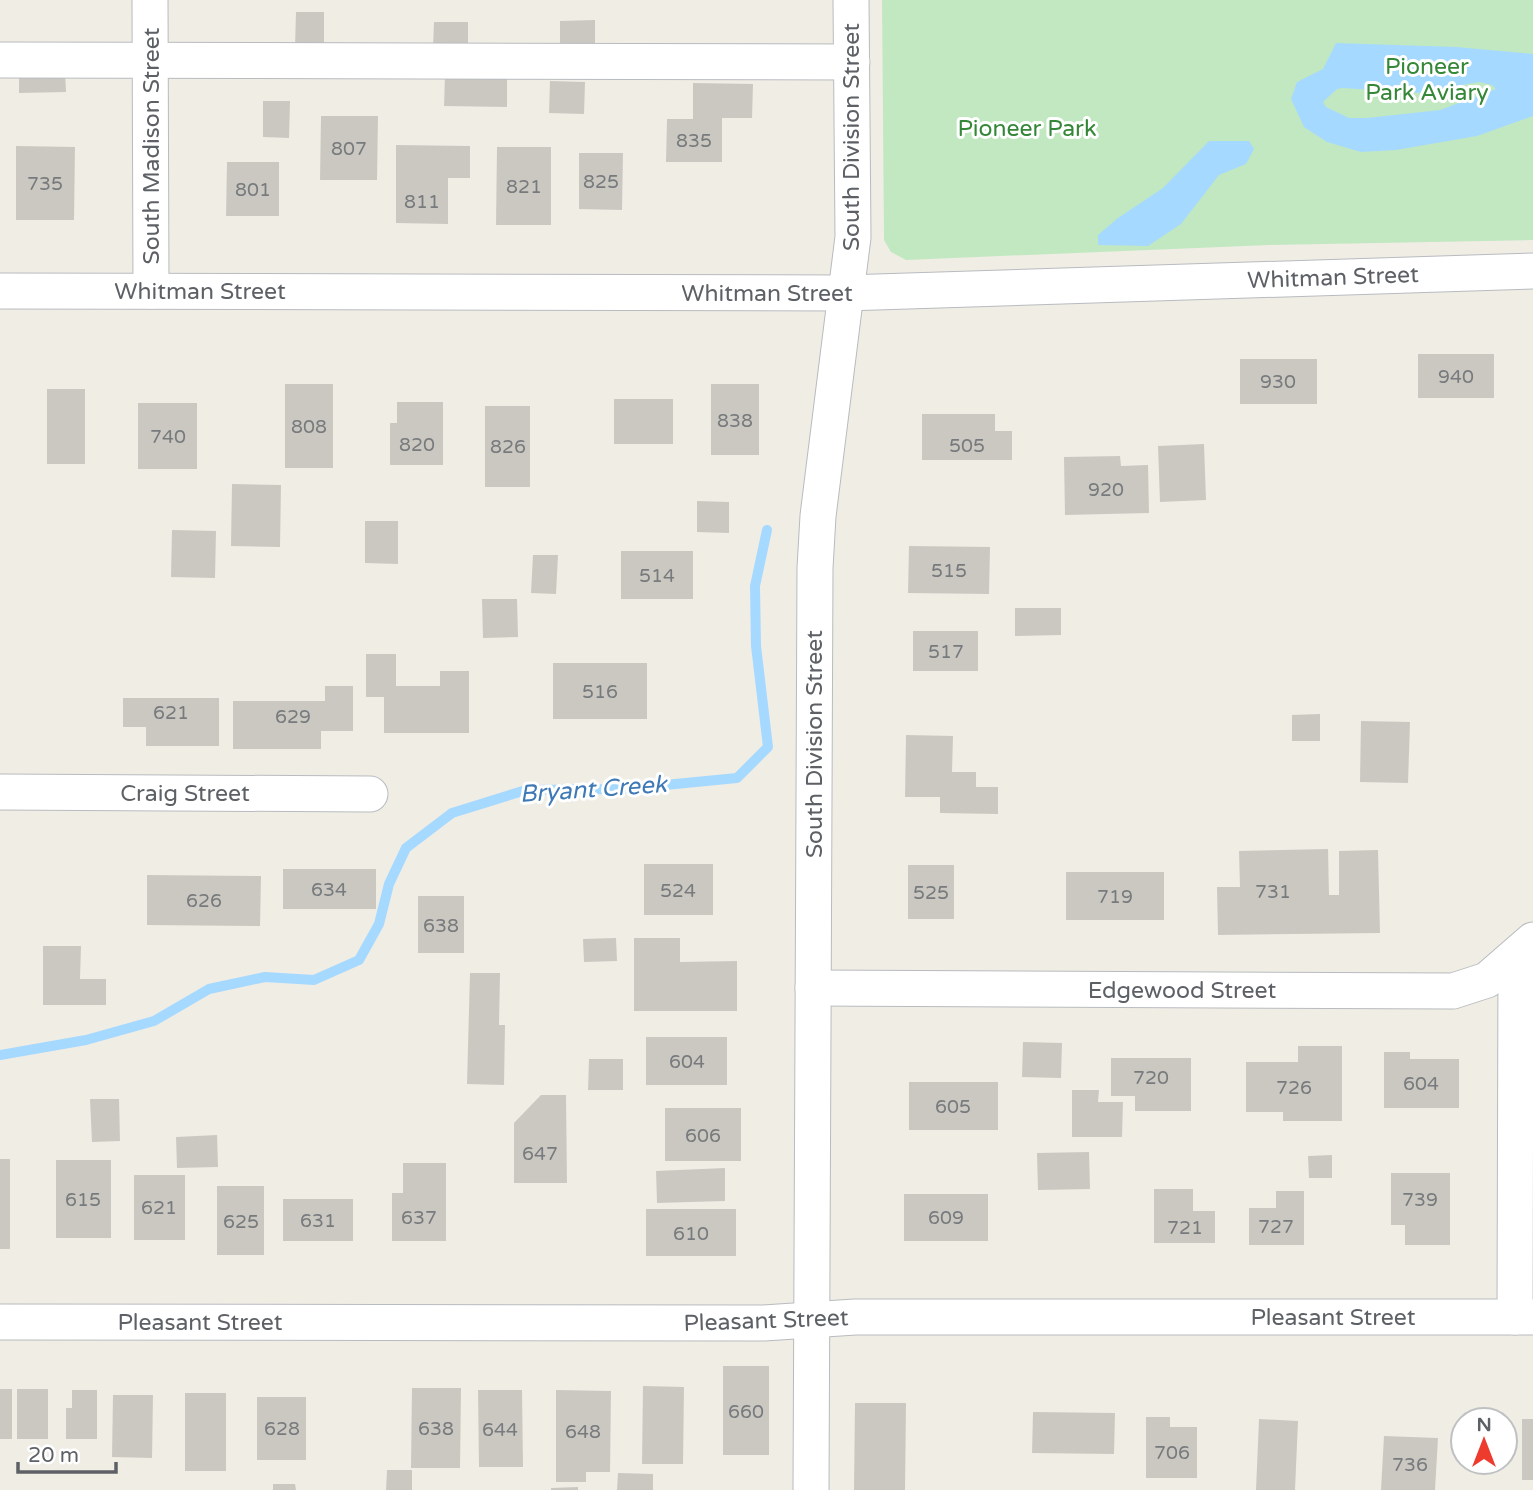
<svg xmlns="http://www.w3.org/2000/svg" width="1533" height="1490" font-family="'Varela Round',sans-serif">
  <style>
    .green { fill: #c2e8c1 }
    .water { fill: #a6d9ff; fill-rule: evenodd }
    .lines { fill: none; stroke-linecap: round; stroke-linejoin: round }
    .stream { stroke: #a6d9ff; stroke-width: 10 }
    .building { fill: #cbc8c2 }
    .minor-casing { stroke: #b8bbbf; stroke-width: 37 }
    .minor { stroke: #fff; stroke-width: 35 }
    .labels { text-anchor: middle; stroke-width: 6; stroke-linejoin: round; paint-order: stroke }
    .number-label { font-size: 19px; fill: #787b7d }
    .park-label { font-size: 23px; fill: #338737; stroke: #fff }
    .street-label { font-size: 23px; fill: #5d6166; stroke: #fff }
    .water-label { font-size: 24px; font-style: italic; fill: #3f79b5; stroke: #fff }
  </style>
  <rect width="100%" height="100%" fill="#f0ede5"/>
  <!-- green -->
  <polygon class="green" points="882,0 1533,0 1533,240 1269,245 906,260 891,252 884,240"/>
  <!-- water -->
  <g class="water">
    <path d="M1336 43 1456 47 1533 54V116L1477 136 1396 150 1361 152 1327 142 1304 127 1291 99 1297 82 1323 69ZM1479 82 1492 85 1496 89 1440 110 1367 118H1349L1326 107 1323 102 1337 89 1343 88 1417 93Z"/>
    <polygon points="1209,141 1249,141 1254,149 1246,164 1219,175 1181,224 1148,246 1098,245 1098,235 1118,218 1163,188"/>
  </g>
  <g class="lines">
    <!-- stream -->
    <polyline class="stream" points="0,1055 86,1040 154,1021 209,989 265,977 314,980 359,960 379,924 389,884 406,848 452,813 526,790 624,789 737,778 768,747 756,646 755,586 767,530"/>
  </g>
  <!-- building -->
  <g class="building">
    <polygon points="296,12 324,12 324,48 295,48"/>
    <polygon points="595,20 595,51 560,51 560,21"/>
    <polygon points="434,22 468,22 468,48 433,48"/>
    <polygon points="65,72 66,92 19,93 19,74"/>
    <polygon points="445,75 507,76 507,107 444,106"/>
    <polygon points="550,81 585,82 584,114 549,113"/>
    <polygon points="693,83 753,84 752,118 722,118 722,162 666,162 667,119 693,119"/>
    <polygon points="263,101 290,101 289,138 263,137"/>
    <polygon points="321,116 378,116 377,180 320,180"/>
    <polygon points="396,145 470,146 470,178 448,178 448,224 396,223"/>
    <polygon points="16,146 75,147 74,220 16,220"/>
    <polygon points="497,147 551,147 551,225 496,225"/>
    <polygon points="579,153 623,153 622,210 579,209"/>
    <polygon points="227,162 279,162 279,216 226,216"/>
    <rect x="1418" y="354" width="76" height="44"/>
    <rect x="1240" y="359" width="77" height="45"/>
    <rect x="285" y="384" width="48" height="84"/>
    <rect x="711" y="384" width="48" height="71"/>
    <rect x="47" y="389" width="38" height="75"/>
    <rect x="614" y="399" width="59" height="45"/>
    <polygon points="397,402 443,402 443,465 390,465 390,423 397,423"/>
    <rect x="138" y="403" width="59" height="66"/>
    <rect x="485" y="406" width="45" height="81"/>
    <polygon points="922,414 995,414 995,431 1012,431 1012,460 922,460"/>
    <polygon points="1204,444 1206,500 1160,502 1158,446"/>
    <polygon points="1120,456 1121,466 1148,465 1149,513 1065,515 1064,457"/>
    <polygon points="232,484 281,485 280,547 231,546"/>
    <polygon points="697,501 729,502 729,533 697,532"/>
    <polygon points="365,521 398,521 398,564 365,563"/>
    <polygon points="172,530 216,531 215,578 171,577"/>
    <polygon points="909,546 990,547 989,594 908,593"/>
    <rect x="621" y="551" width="72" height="48"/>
    <polygon points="533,555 558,555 556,594 531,593"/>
    <polygon points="482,599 517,599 518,637 483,638"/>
    <polygon points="1015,608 1061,608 1061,635 1015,636"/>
    <rect x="913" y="631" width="65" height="40"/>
    <polygon points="366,654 396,654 396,686 440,686 440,671 469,671 469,733 384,733 384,697 366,697"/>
    <rect x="553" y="663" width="94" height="56"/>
    <polygon points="325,686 353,686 353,731 321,731 321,749 233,749 233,701 325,701"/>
    <polygon points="123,698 219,698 219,746 146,746 146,727 123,727"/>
    <polygon points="1320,714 1320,741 1292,741 1292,715"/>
    <polygon points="1361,721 1410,722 1408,783 1360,782"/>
    <polygon points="906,735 953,736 952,772 976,772 976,787 998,787 998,814 940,813 940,797 905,797"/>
    <polygon points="1328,849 1329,895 1339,895 1339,851 1378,850 1380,933 1218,935 1217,887 1240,887 1239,851"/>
    <rect x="644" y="864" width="69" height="51"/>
    <rect x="908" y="865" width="46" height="54"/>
    <rect x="283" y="869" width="93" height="40"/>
    <rect x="1066" y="872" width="98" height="48"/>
    <polygon points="147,875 261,876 260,926 147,925"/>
    <rect x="418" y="896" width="46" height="57"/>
    <polygon points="616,938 617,961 584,962 583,939"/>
    <polygon points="634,938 680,938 680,962 737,961 737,1011 634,1011"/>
    <polygon points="43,946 81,946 80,979 106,979 106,1005 43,1005"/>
    <polygon points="470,973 500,973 499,1025 505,1025 504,1085 467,1084"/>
    <rect x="646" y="1037" width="81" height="48"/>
    <polygon points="1023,1042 1062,1043 1061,1078 1022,1077"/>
    <polygon points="1298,1046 1342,1046 1342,1121 1283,1121 1283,1112 1246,1112 1246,1062 1298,1062"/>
    <polygon points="1384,1052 1410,1052 1410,1059 1459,1059 1459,1108 1384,1108"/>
    <polygon points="1111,1058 1191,1058 1191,1111 1135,1111 1135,1096 1111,1096"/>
    <polygon points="589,1059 623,1059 623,1090 588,1090"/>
    <rect x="909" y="1082" width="89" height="48"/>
    <polygon points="1072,1090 1099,1090 1098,1102 1123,1102 1122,1137 1072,1137"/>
    <polygon points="541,1095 566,1095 567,1183 514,1183 514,1123"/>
    <polygon points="90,1099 119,1099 120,1141 92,1142"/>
    <rect x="665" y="1108" width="76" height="53"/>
    <polygon points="217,1135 218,1167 177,1168 176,1137"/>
    <polygon points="1089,1152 1090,1189 1038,1190 1037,1153"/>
    <polygon points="1332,1155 1332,1178 1309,1178 1308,1156"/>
    <rect x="0" y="1159" width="10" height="90"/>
    <rect x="56" y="1160" width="55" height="78"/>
    <polygon points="403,1163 446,1163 446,1241 392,1241 392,1193 403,1193"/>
    <polygon points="725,1168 725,1201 657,1203 656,1171"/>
    <polygon points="1391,1173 1450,1173 1450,1245 1405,1245 1405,1225 1391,1225"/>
    <rect x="134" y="1175" width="51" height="65"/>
    <rect x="217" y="1186" width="47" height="69"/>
    <polygon points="1154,1189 1193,1189 1193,1211 1215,1211 1215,1243 1154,1243"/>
    <polygon points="1276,1191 1304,1191 1304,1245 1249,1245 1249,1208 1276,1208"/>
    <rect x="904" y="1194" width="84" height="47"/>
    <rect x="283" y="1199" width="70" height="42"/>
    <rect x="646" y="1209" width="90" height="47"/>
    <rect x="723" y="1366" width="46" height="89"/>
    <polygon points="643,1386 684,1387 683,1464 642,1464"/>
    <polygon points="412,1388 461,1388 460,1468 411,1468"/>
    <rect x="0" y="1389" width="12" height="50"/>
    <rect x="17" y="1389" width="31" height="50"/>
    <polygon points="72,1390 97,1390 97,1439 66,1439 66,1408 72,1408"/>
    <polygon points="478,1390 522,1390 523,1467 479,1467"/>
    <polygon points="556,1390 611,1391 610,1472 586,1472 586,1482 556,1482"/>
    <rect x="185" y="1393" width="41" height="78"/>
    <polygon points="113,1395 153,1395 152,1458 112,1457"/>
    <rect x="257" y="1397" width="49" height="63"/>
    <polygon points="855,1403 906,1403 905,1490 854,1490"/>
    <polygon points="1033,1412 1115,1413 1114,1454 1032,1453"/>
    <polygon points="1146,1417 1170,1417 1170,1427 1197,1427 1197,1478 1146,1478"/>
    <polygon points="1259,1419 1298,1421 1295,1490 1256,1490"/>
    <rect x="1522" y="1419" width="11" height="61"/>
    <polygon points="1384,1436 1438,1438 1435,1490 1381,1490"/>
    <polygon points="387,1470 412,1470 412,1490 386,1490"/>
    <polygon points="618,1473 653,1474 653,1490 617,1490"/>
    <polygon points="273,1484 295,1484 296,1490 273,1490"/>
    <polygon points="578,1487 578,1490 551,1490 551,1488"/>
  </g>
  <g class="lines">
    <defs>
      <g id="minor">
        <polyline points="150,0 151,291"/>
        <polyline points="0,60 852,62"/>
        <polyline points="0,291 845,293 1533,271"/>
        <polyline points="0,792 370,794"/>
        <polyline points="813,988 1453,991 1487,980 1533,940"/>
        <polyline points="1515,1317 1516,957"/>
        <polyline points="0,1322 764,1323 855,1317 1533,1317"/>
        <polyline points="811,1490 815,568 818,516 853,237 851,0"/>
      </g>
    </defs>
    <!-- minor casing -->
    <use href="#minor" class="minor-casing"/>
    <!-- minor -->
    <use href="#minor" class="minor"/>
  </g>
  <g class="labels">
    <!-- number labels -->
    <g class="number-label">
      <text x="694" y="147">835</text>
      <text x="349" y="155">807</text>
      <text x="601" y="188">825</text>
      <text x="45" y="190">735</text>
      <text x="524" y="193">821</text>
      <text x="253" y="196">801</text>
      <text x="422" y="208">811</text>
      <text x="1456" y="383">940</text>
      <text x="1278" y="388">930</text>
      <text x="735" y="427">838</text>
      <text x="309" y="433">808</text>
      <text x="168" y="443">740</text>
      <text x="417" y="451">820</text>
      <text x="967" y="452">505</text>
      <text x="508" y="453">826</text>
      <text x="1106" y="496">920</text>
      <text x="949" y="577">515</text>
      <text x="657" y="582">514</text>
      <text x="946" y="658">517</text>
      <text x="600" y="698">516</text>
      <text x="171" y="719">621</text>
      <text x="293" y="723">629</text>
      <text x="329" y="896">634</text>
      <text x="678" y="897">524</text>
      <text x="1273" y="898">731</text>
      <text x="931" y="899">525</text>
      <text x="1115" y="903">719</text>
      <text x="204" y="907">626</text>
      <text x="441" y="932">638</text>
      <text x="687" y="1068">604</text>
      <text x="1151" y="1084">720</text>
      <text x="1421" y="1090">604</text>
      <text x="1294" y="1094">726</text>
      <text x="953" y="1113">605</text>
      <text x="703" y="1142">606</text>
      <text x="540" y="1160">647</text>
      <text x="83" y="1206">615</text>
      <text x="1420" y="1206">739</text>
      <text x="159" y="1214">621</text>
      <text x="419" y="1224">637</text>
      <text x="946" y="1224">609</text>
      <text x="318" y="1227">631</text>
      <text x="241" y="1228">625</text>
      <text x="1276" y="1233">727</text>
      <text x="1185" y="1234">721</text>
      <text x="691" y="1240">610</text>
      <text x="746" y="1418">660</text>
      <text x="282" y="1435">628</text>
      <text x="436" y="1435">638</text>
      <text x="500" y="1436">644</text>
      <text x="583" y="1438">648</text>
      <text x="1172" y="1459">706</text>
      <text x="1410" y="1471">736</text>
    </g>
    <!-- park labels -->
    <g class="park-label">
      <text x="1427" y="74">Pioneer<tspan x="1427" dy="26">Park Aviary</tspan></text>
      <text x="1027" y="136">Pioneer Park</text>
    </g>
    <!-- street labels -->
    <g class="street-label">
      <text transform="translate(851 137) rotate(-90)" y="8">South Division Street</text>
      <text transform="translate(151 146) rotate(-90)" y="8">South Madison Street</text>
      <text transform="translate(1333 277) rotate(-2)" y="8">Whitman Street</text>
      <text x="200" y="299">Whitman Street</text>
      <text x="767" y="301">Whitman Street</text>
      <text transform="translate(814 744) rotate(-90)" y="8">South Division Street</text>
      <text x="185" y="801">Craig Street</text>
      <text x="1182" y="998">Edgewood Street</text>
      <text x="1333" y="1325">Pleasant Street</text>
      <text transform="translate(766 1320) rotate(-2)" y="8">Pleasant Street</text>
      <text x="200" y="1330">Pleasant Street</text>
    </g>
    <!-- water labels -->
    <g class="water-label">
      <text transform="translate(593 789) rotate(-4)" y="8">Bryant Creek</text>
    </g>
  </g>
  <!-- north arrow -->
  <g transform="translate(1484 1441)"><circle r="33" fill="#ffffff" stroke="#bec0c2" stroke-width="2"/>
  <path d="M0-5L12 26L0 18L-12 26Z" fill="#ed3b2e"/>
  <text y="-10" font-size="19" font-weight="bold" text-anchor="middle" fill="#5d6166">N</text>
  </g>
  <!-- scale -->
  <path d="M18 1462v10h98v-10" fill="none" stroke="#5d6166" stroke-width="3.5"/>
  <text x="28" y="1462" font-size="21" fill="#5d6166" stroke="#ffffff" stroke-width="5" paint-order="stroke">20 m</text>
</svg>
